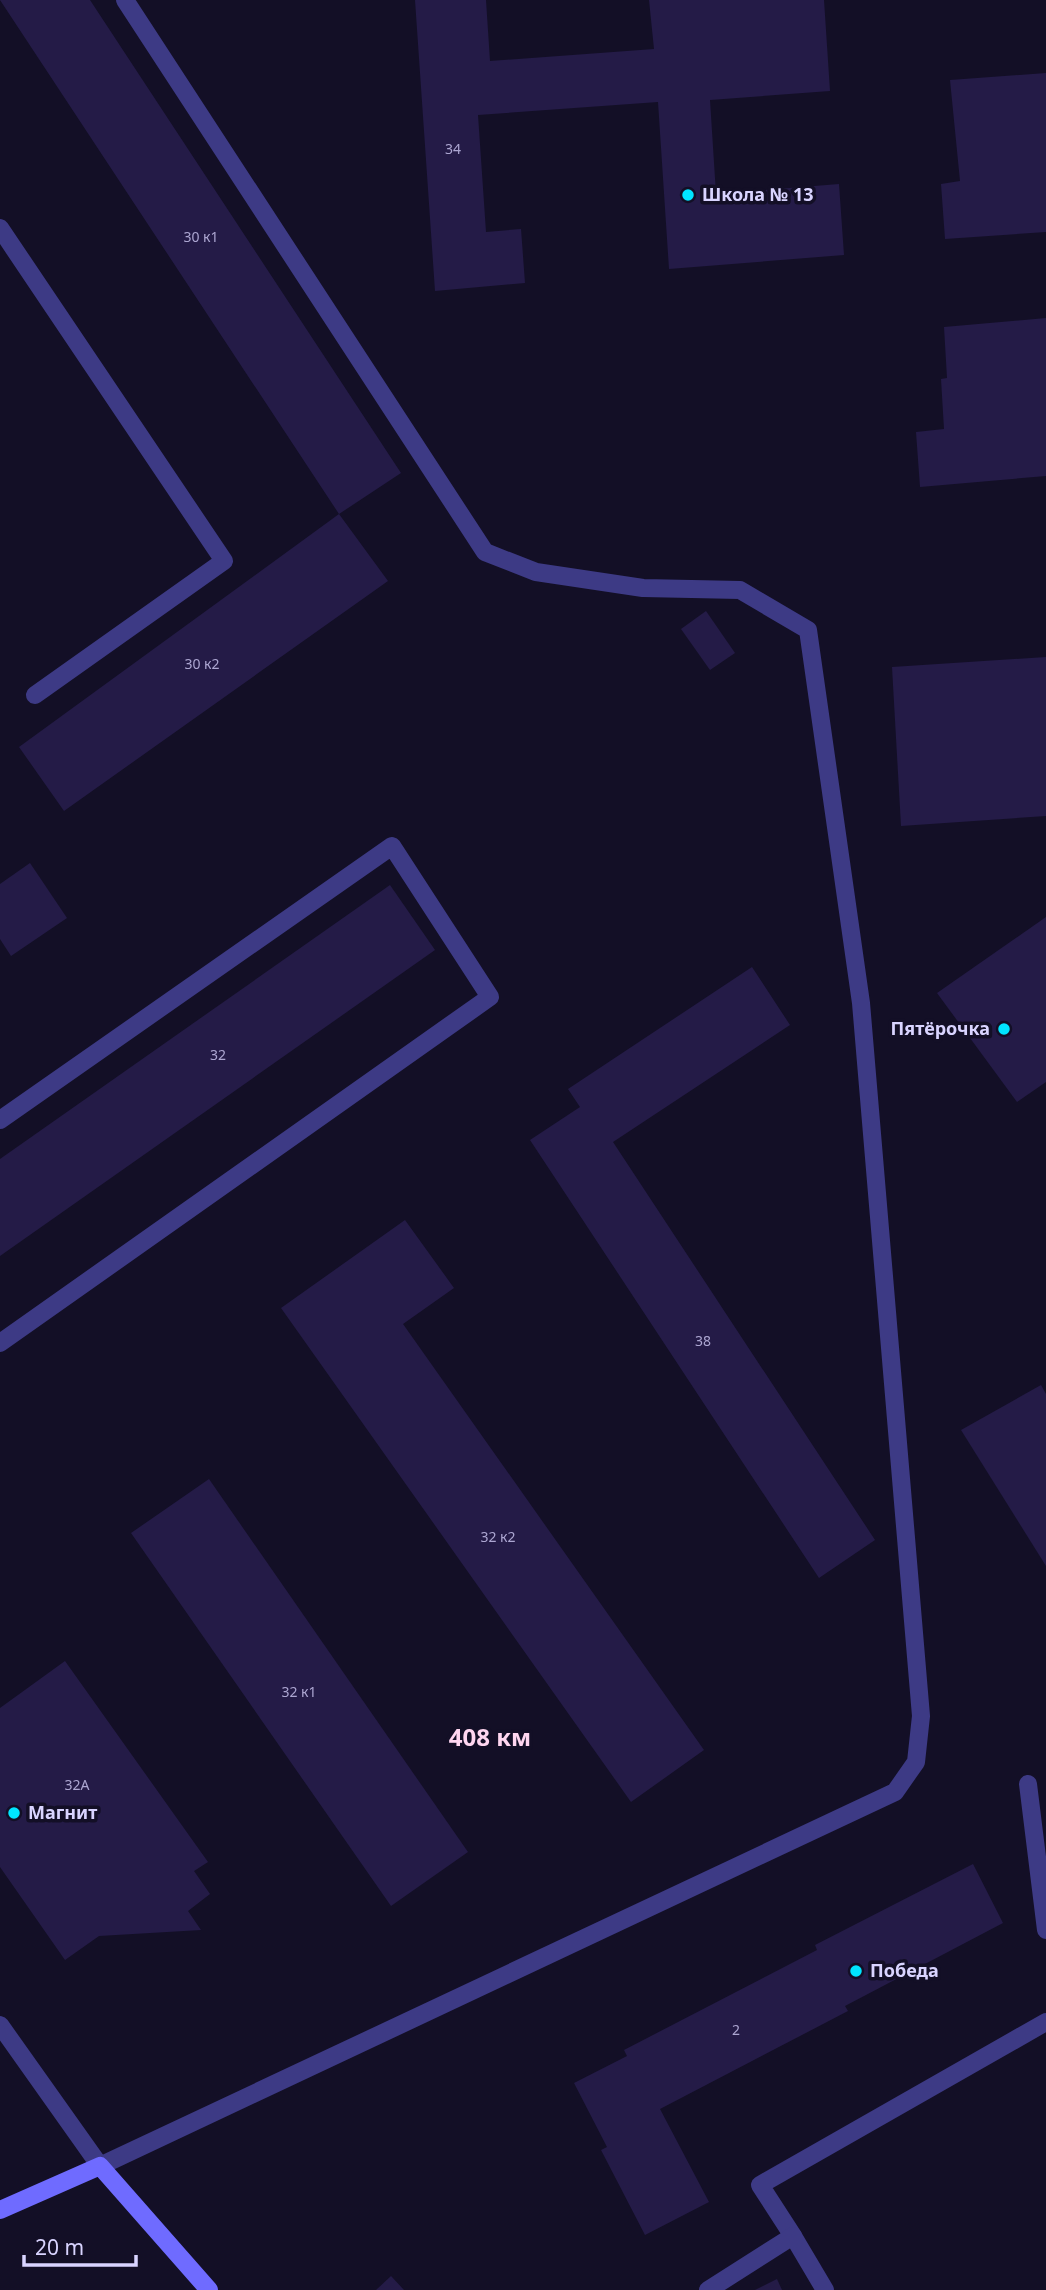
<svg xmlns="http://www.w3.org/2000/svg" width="1046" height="2290" font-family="'Noto Sans',sans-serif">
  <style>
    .building { fill: #241b47 }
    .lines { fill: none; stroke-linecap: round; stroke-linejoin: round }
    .lane { stroke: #3d3a85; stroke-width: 18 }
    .street { stroke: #3d3a85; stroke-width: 18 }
    .secondary { stroke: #6f6bff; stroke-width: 18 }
    .poi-dot { fill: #00e5ff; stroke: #130f26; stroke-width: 2.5 }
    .labels { text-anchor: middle; stroke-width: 7; stroke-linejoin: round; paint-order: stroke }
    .number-label { font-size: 14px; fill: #aca6d1 }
    .poi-label { font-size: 18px; font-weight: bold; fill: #d9d4ff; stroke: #130f26; text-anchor: start }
    .district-label { font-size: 24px; font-weight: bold; fill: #ffd6f0; stroke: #130f26 }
  </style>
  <rect width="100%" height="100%" fill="#130f26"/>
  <!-- building -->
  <g class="building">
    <polygon points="0,0 90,0 401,473 339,514 388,581 64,811 19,747 339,514"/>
    <polygon points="415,0 486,0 490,61 654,49 649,0 824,0 830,91 710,100 716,194 839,184 844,255 669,269 658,102 478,115 486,232 521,229 525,283 435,291"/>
    <polygon points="1046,73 1046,232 945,239 941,184 960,181 950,80"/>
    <polygon points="1046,318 1046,476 920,487 916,432 944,429 941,379 947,378 944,327"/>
    <polygon points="706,611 735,653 710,670 681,629"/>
    <polygon points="1046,657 1046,816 901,826 892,667"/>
    <polygon points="30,863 67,918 11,956 0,939 0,884"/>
    <polygon points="390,885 435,950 0,1256 0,1159"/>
    <polygon points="1046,917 1046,1082 1017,1102 937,993"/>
    <polygon points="752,967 790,1025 613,1142 875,1540 819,1578 530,1140 580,1107 568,1089"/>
    <polygon points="405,1220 454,1288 403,1324 704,1750 631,1802 281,1308"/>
    <polygon points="1041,1385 1046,1394 1046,1566 961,1430"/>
    <polygon points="209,1479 468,1852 391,1906 131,1533"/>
    <polygon points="65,1661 208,1862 194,1871 210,1894 188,1911 201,1930 99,1936 65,1960 0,1867 0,1708"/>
    <polygon points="973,1864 1003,1923 845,2006 848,2011 660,2109 709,2202 645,2235 601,2150 607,2147 574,2083 627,2056 624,2050 817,1950 815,1945"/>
    <polygon points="391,2276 404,2290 376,2290"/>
    <polygon points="777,2279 782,2290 755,2290"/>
  </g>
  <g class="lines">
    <!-- lane -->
    <g class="lane">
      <polyline points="0,228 224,561 35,695"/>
      <polyline points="0,1120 392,846 490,997 0,1343"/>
      <polyline points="1028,1784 1046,1930"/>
      <polyline points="100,2166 895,1792 916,1762 921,1716 861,1003 808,630 740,590 643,588 536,572 485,552 125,0"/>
      <polyline points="793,2236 760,2185 1046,2022"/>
      <polyline points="708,2290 793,2236 825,2290"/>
    </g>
    <!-- street -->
    <polyline class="street" points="0,2025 100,2166"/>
    <!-- secondary -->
    <polyline class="secondary" points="0,2210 100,2166 209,2290"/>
  </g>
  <!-- markers -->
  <g class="poi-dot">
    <circle cx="688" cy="195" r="7"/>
    <circle cx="1004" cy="1029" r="7"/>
    <circle cx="14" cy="1813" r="7"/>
    <circle cx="856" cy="1971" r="7"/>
  </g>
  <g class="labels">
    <!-- number labels -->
    <g class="number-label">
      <text x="453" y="154">34</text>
      <text x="201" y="242">30 к1</text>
      <text x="202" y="669">30 к2</text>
      <text x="218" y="1060">32</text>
      <text x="703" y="1346">38</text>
      <text x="498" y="1542">32 к2</text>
      <text x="299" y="1697">32 к1</text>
      <text x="77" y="1790">32А</text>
      <text x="736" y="2035">2</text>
    </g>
    <!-- poi labels -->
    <g class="poi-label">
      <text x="702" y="201">Школа № 13</text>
      <text x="990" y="1035" text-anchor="end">Пятёрочка</text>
      <text x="28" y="1819">Магнит</text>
      <text x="870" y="1977">Победа</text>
    </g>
    <!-- district labels -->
    <g class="district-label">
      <text x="490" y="1746">408 км</text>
    </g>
  </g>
  <!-- scale -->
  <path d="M24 2255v10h112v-10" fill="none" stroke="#d9d4ff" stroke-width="3.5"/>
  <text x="35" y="2255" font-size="21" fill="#d9d4ff" stroke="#130f26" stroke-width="5" paint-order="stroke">20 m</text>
</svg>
